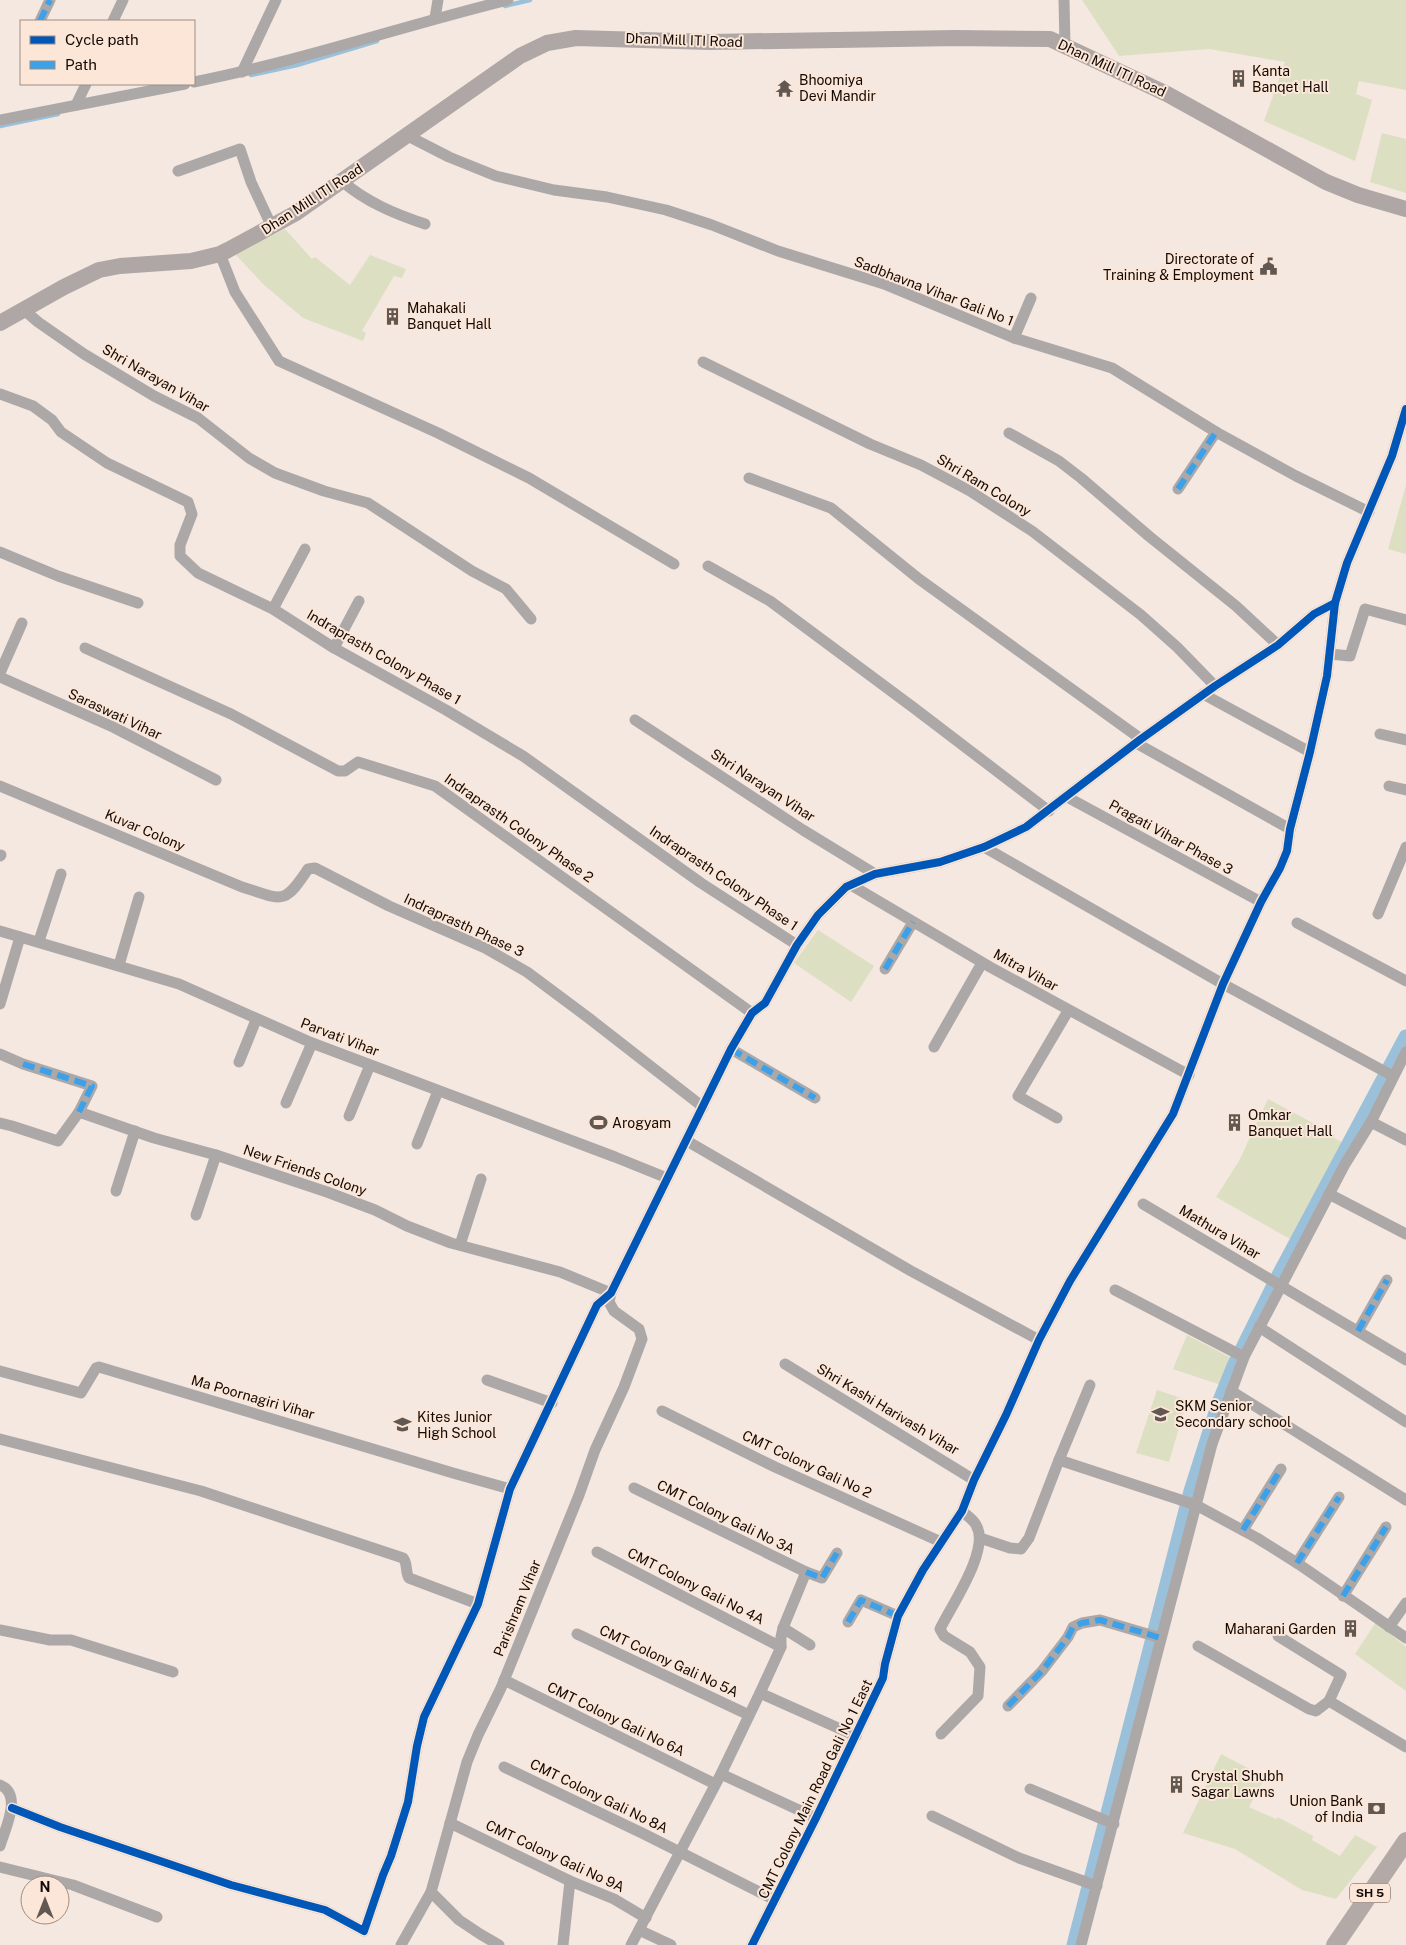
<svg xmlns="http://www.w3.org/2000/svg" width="1406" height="1945" font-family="'Public Sans',sans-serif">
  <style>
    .green { fill: #dddfc3 }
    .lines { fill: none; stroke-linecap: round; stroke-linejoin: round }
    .stream { stroke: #9ac1d9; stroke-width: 4.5 }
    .canal { stroke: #9ac1d9; stroke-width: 15 }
    .street { stroke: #ada8a8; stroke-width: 11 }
    .secondary { stroke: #aea7a5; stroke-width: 16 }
    .primary { stroke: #b3aaa8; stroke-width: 18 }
    .quiet { stroke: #3da1e9; stroke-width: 6; stroke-dasharray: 12 6; stroke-linecap: butt }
    .cycleway-casing { stroke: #fce6d8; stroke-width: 11 }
    .cycleway { stroke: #0057b8; stroke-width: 8 }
    .labels { text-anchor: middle; stroke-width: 4; stroke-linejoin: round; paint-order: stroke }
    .shield { fill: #fce6d8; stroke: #584c44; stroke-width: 1 }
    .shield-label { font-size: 12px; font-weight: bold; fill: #120a05 }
    .street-label { font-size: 14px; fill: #120a05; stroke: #fce6d8 }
    .poi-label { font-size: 14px; fill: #120a05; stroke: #fce6d8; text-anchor: start }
  </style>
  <rect width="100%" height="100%" fill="#f4e8e0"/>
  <!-- green -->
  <g class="green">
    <polygon points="1082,0 1406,0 1406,90 1359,81 1356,94 1372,100 1355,161 1264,121 1285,62 1209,49 1119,56"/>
    <polygon points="1382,133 1406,139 1406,193 1370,182"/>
    <polygon points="285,229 312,259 315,257 350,285 370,255 406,269 402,278 394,276 362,331 366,333 363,341 303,318 263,284 235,254"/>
    <polygon points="1406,485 1406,554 1388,549"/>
    <polygon points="818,930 874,966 851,1002 794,963"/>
    <polygon points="1268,1099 1335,1135 1334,1138 1342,1142 1290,1239 1216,1197 1239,1161"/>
    <polygon points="1187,1335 1231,1358 1221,1385 1173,1369"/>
    <polygon points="1157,1390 1187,1400 1169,1462 1136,1453"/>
    <polygon points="1376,1622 1406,1647 1406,1691 1355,1654"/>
    <polygon points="1221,1754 1265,1777 1249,1807 1276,1819 1278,1817 1313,1836 1312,1840 1340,1856 1355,1835 1377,1847 1336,1899 1302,1890 1235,1849 1183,1833"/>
  </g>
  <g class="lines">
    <!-- stream -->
    <g class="stream">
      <polyline points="505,6 530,0"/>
      <polyline points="251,75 297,65 377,41"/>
      <polyline points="0,126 58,114"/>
    </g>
    <!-- canal -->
    <polyline class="canal" points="1074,1945 1191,1491 1219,1403 1234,1366 1279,1275 1406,1037"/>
    <!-- street -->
    <g class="street">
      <polyline points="1064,0 1065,46"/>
      <polyline points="435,18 438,0"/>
      <polyline points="40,21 50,0"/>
      <polyline points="113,21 123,0"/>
      <polyline points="242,72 276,0"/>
      <path d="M194 82C300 61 403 26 508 0"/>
      <polyline points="76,105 86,84"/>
      <polyline points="0,120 185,84"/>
      <polyline points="408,136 449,157 496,176 554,190 607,197 666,210 712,225 778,251 884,284 1014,338 1112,368 1216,432 1296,476 1369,512"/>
      <polyline points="178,171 240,149 251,182 272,227"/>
      <path d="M342 181C366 202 395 214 425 224"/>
      <polyline points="220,254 235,292 279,361 438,433 529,478 674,564"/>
      <polyline points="23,309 38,322 84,354 154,396 198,418 249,458 275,473 324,491 368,503 472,571 506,589 531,619"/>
      <polyline points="1014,338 1031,298"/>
      <polyline points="703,362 870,444 921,465 970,491 1032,531 1141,615 1177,647 1215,686"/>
      <polyline points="0,394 33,406 52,420 61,432 107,463 188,502 192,514 180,545 180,556 198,573 273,609 334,648 446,710 523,756 701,883 797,945"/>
      <polyline points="1009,433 1059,461 1081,478 1150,537 1236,606 1278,645"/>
      <polyline points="749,478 831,508 919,579 1141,739"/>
      <polyline points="1178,489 1216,432"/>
      <polyline points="0,552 58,576 138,603"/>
      <polyline points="708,566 770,601 914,708 1049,811"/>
      <polyline points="273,609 305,549"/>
      <polyline points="85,648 231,714 338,771 345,771 358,762 435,786 752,1013"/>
      <polyline points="334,648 359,601"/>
      <polyline points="1330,654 1350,656 1365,609 1406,620"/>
      <polyline points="0,673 22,623"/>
      <polyline points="0,677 113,727 216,780"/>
      <polyline points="1203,694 1310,752"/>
      <polyline points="635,720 803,830 875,874"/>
      <polyline points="1380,734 1406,740"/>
      <polyline points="1136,743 1290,829"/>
      <path d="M0 786 242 887C282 899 283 907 308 869L315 868 389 906 485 948 527 972 590 1019 703 1107"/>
      <polyline points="1389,786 1406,790"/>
      <polyline points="1067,797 1261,902"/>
      <polyline points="984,847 1223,984 1393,1076"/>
      <polyline points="0,856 1,855"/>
      <polyline points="851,885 990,967 1189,1075"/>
      <polyline points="1378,914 1406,847"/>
      <polyline points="1297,923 1406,981"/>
      <polyline points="0,931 179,984 312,1043 615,1157 667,1178"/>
      <polyline points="39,941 61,874"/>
      <polyline points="119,965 139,897"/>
      <polyline points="885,969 913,922"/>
      <polyline points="0,1004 20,937"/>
      <polyline points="934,1047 982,963"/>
      <polyline points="731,1049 815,1098"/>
      <polyline points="0,1054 23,1064 92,1086 79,1112"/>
      <polyline points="239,1062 256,1020"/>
      <polyline points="286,1103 312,1043"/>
      <polyline points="349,1116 370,1065"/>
      <polyline points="1057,1118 1018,1096 1068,1011"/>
      <polyline points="1371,1122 1406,1140"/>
      <polyline points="0,1123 12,1126 58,1141 79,1112 154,1138 216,1155 327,1192 375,1210 407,1226 451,1243 560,1272 611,1293"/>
      <polyline points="687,1141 911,1271 1039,1340"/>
      <polyline points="417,1144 438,1091"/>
      <polyline points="116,1191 135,1131"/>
      <polyline points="1329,1194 1406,1234"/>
      <polyline points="1143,1204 1406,1360"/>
      <polyline points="196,1215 216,1155"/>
      <polyline points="460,1245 481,1179"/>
      <polyline points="1115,1290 1244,1357"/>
      <polyline points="1259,1327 1406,1422"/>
      <polyline points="1358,1331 1387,1280"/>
      <polyline points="785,1364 974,1480"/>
      <polyline points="0,1371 81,1393 96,1368 99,1367 453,1473 510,1489"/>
      <polyline points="487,1380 552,1403"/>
      <polyline points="1231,1391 1406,1500"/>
      <polyline points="662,1411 775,1467 941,1542"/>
      <path d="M0 1439 201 1491 403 1558C408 1563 405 1572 409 1578L478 1604"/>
      <polyline points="1059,1460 1090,1385"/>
      <polyline points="634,1488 806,1572 822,1578 837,1553"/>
      <polyline points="1243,1530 1281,1469"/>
      <polyline points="980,1538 1010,1548 1021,1549 1029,1538 1059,1460 1196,1505 1257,1538 1297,1563 1406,1638"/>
      <polyline points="597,1552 781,1647"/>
      <polyline points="1297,1563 1339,1497"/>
      <polyline points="1343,1596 1386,1527"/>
      <polyline points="848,1622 861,1600 898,1616"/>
      <polyline points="1389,1627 1406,1603"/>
      <polyline points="783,1628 810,1645"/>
      <polyline points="0,1630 50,1640 71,1640 173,1672"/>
      <polyline points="577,1634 749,1715"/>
      <polyline points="1278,1636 1341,1675 1329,1701"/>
      <polyline points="1198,1646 1309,1709 1316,1711 1329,1701 1406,1747"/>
      <polyline points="504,1680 715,1784"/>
      <polyline points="760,1693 856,1736"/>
      <polyline points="1008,1706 1042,1671 1068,1637 1073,1627 1082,1623 1100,1620 1161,1638"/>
      <path d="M941 1734 978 1696 980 1667 970 1652 944 1636 940 1629C951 1606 991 1549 976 1525 973 1519 966 1515 962 1511"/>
      <polyline points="504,1767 644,1834 775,1900"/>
      <polyline points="721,1774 816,1818"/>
      <path d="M0 1785C23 1794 5 1829 0 1846"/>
      <polyline points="1030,1789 1114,1824"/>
      <polyline points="12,1808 60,1827 231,1885 325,1910 364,1931 383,1875 391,1856 408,1802 417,1746 424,1717 478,1604 510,1489 597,1305 611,1293 731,1049 752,1013 765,1003 797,945 818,915 846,887 875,874 940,862 984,847 1026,827 1141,739 1215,686 1278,645 1314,614 1335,603"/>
      <polyline points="932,1816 1019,1858 1097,1886"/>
      <polyline points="450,1823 570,1881 614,1899 646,1918"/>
      <polyline points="0,1867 73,1885 157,1917"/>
      <polyline points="431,1892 459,1920 480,1934 499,1945"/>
      <polyline points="639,1930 671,1945"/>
      <polyline points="401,1945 431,1892 467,1762 478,1735 501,1688 579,1495 595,1450 624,1387 642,1339 639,1329 614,1311 609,1302 611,1293"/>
      <polyline points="563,1945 570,1881"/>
      <polyline points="631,1945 721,1774 760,1693 781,1647 781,1637 783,1628 806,1572"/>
      <polyline points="752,1945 816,1818 883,1678 885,1664 898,1616 923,1570 962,1511 974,1480 1006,1415 1039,1340 1070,1281 1173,1114 1223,984 1261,902 1280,868 1287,851 1290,829 1310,752 1327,676 1335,603 1347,563 1392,456 1406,409"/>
      <polyline points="1081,1945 1212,1444 1244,1357 1345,1164 1371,1122 1406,1052"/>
    </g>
    <!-- secondary -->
    <polyline class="secondary" points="0,323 64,287 99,270 120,266 191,261 220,254 228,250 296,213 520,56 547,43 576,38 710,42 956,38 1050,39 1167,94 1326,182 1358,195 1406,209"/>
    <!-- primary -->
    <polyline class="primary" points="1335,1945 1406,1841"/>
    <!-- quiet -->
    <g class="quiet">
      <polyline points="40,21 50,0"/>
      <polyline points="1178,489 1216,432"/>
      <polyline points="885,969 913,922"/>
      <polyline points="731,1049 815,1098"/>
      <polyline points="23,1064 92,1086 79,1112"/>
      <polyline points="1358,1331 1387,1280"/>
      <polyline points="1243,1530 1281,1469"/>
      <polyline points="1297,1563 1339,1497"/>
      <polyline points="806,1572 822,1578 837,1553"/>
      <polyline points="1343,1596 1386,1527"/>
      <polyline points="848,1622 861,1600 898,1616"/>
      <polyline points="1008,1706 1042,1671 1068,1637 1073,1627 1082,1623 1100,1620 1161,1638"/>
    </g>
    <defs>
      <g id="cycleway">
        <polyline points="12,1808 60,1827 231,1885 325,1910 364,1931 383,1875 391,1856 408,1802 417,1746 424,1717 478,1604 510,1489 597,1305 611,1293 731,1049 752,1013 765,1003 797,945 818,915 846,887 875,874 940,862 984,847 1026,827 1141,739 1215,686 1278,645 1314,614 1335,603"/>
        <polyline points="752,1945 816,1818 883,1678 885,1664 898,1616 923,1570 962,1511 974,1480 1006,1415 1039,1340 1070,1281 1173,1114 1223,984 1261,902 1280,868 1287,851 1290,829 1310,752 1327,676 1335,603 1347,563 1392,456 1406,409"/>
      </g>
    </defs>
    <!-- cycleway casing -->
    <use href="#cycleway" class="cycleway-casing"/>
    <!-- cycleway -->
    <use href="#cycleway" class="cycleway"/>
  </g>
  <!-- icons -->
  <defs>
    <symbol id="building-bare" viewBox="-9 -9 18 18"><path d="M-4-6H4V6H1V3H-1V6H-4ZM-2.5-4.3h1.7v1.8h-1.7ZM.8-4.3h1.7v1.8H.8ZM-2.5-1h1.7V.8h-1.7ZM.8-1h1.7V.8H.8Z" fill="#615852" stroke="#fce6d8" stroke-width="2.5" paint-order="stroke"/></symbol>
    <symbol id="temple-bare" viewBox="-9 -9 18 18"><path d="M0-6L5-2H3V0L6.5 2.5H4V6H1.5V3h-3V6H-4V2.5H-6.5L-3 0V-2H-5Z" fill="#615852" stroke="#fce6d8" stroke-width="2.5" paint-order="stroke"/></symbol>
    <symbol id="civic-bare" viewBox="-9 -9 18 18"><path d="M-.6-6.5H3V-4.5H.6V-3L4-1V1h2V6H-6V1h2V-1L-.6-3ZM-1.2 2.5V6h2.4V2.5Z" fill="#615852" stroke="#fce6d8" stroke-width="2.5" paint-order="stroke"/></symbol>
    <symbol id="stadium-bare" viewBox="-9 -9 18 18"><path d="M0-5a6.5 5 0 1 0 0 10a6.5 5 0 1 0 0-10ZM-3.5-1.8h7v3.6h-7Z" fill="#615852" stroke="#fce6d8" stroke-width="2.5" paint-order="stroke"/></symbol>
    <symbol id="school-bare" viewBox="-9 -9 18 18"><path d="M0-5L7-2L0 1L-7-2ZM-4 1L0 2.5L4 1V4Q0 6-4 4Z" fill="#615852" stroke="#fce6d8" stroke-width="2.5" paint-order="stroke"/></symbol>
    <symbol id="bank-bare" viewBox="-9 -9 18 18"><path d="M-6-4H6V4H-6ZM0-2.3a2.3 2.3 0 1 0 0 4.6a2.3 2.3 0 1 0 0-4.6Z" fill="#615852" stroke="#fce6d8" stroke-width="2.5" paint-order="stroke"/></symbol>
  </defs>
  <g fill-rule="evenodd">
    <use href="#building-bare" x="1226" y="66" width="25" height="25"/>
    <use href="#temple-bare" x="772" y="76" width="25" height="25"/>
    <use href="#civic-bare" x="1256" y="254" width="25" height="25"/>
    <use href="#building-bare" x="380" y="304" width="25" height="25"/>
    <use href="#stadium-bare" x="586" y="1110" width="25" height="25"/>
    <use href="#building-bare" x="1222" y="1110" width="25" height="25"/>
    <use href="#school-bare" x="1148" y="1402" width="25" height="25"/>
    <use href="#school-bare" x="390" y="1412" width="25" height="25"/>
    <use href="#building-bare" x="1338" y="1616" width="25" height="25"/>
    <use href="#building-bare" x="1164" y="1772" width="25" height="25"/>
    <use href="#bank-bare" x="1364" y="1796" width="25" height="25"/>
  </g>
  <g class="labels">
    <!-- shield labels -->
    <rect class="shield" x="1350" y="1883.5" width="40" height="19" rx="4"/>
    <g class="shield-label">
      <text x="1370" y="1897">SH 5</text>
    </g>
    <!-- street labels -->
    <g class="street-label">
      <text transform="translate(684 40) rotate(2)" y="5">Dhan Mill ITI Road</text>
      <text transform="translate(1112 68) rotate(25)" y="5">Dhan Mill ITI Road</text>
      <text transform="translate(312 199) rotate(-33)" y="5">Dhan Mill ITI Road</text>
      <text transform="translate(934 291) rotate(21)" y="5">Sadbhavna Vihar Gali No 1</text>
      <text transform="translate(156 378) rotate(30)" y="5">Shri Narayan Vihar</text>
      <text transform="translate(984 485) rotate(31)" y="5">Shri Ram Colony</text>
      <text transform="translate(384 657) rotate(30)" y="5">Indraprasth Colony Phase 1</text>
      <text transform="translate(115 714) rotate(25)" y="5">Saraswati Vihar</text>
      <text transform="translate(763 785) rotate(33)" y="5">Shri Narayan Vihar</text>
      <text transform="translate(519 828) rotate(35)" y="5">Indraprasth Colony Phase 2</text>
      <text transform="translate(145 830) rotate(23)" y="5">Kuvar Colony</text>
      <text transform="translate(1171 837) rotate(29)" y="5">Pragati Vihar Phase 3</text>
      <text transform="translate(724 878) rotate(34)" y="5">Indraprasth Colony Phase 1</text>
      <text transform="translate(464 925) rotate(25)" y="5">Indraprasth Phase 3</text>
      <text transform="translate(1026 970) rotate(29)" y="5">Mitra Vihar</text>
      <text transform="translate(340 1037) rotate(21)" y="5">Parvati Vihar</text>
      <text transform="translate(305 1170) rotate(19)" y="5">New Friends Colony</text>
      <text transform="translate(1220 1232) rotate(31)" y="5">Mathura Vihar</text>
      <text transform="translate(253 1397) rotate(16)" y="5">Ma Poornagiri Vihar</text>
      <text transform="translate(888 1409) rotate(31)" y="5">Shri Kashi Harivash Vihar</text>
      <text transform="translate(807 1464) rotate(25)" y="5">CMT Colony Gali No 2</text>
      <text transform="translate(726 1517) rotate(26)" y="5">CMT Colony Gali No 3A</text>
      <text transform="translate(696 1586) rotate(27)" y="5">CMT Colony Gali No 4A</text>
      <text transform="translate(517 1608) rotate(-68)" y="5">Parishram Vihar</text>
      <text transform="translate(669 1661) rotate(25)" y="5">CMT Colony Gali No 5A</text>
      <text transform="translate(616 1719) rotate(26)" y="5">CMT Colony Gali No 6A</text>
      <text transform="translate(815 1789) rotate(-64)" y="5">CMT Colony Main Road Gali No 1 East</text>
      <text transform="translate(599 1796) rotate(26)" y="5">CMT Colony Gali No 8A</text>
      <text transform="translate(555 1856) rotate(25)" y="5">CMT Colony Gali No 9A</text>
    </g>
    <!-- poi labels -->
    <g class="poi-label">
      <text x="1252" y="76">Kanta<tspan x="1252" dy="16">Banqet Hall</tspan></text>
      <text x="799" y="85">Bhoomiya<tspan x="799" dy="16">Devi Mandir</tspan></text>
      <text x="1254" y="264" text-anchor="end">Directorate of<tspan x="1254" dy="16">Training &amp; Employment</tspan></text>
      <text x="407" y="313">Mahakali<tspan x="407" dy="16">Banquet Hall</tspan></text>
      <text x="1248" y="1120">Omkar<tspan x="1248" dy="16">Banquet Hall</tspan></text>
      <text x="612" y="1128">Arogyam</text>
      <text x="1175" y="1411">SKM Senior<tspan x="1175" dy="16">Secondary school</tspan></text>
      <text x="417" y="1422">Kites Junior<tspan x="417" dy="16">High School</tspan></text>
      <text x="1336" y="1634" text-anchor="end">Maharani Garden</text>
      <text x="1191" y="1781">Crystal Shubh<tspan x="1191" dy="16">Sagar Lawns</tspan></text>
      <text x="1363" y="1806" text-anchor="end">Union Bank<tspan x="1363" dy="16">of India</tspan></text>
    </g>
  </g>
  <!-- legend -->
  <rect x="20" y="20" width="175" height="65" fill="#fce6d8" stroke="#9e8e84"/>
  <rect x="30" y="36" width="25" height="8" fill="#0057b8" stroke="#9e8e84"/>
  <text x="65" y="45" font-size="15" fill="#120a05">Cycle path</text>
  <rect x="30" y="61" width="25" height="8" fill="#3da1e9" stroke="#9e8e84"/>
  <text x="65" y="70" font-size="15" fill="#120a05">Path</text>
  <!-- north arrow -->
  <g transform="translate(45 1900)"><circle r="24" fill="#fce6d8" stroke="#9e8e84"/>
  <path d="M0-4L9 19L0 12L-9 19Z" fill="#615852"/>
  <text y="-8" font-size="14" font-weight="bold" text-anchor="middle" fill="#120a05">N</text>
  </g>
</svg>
